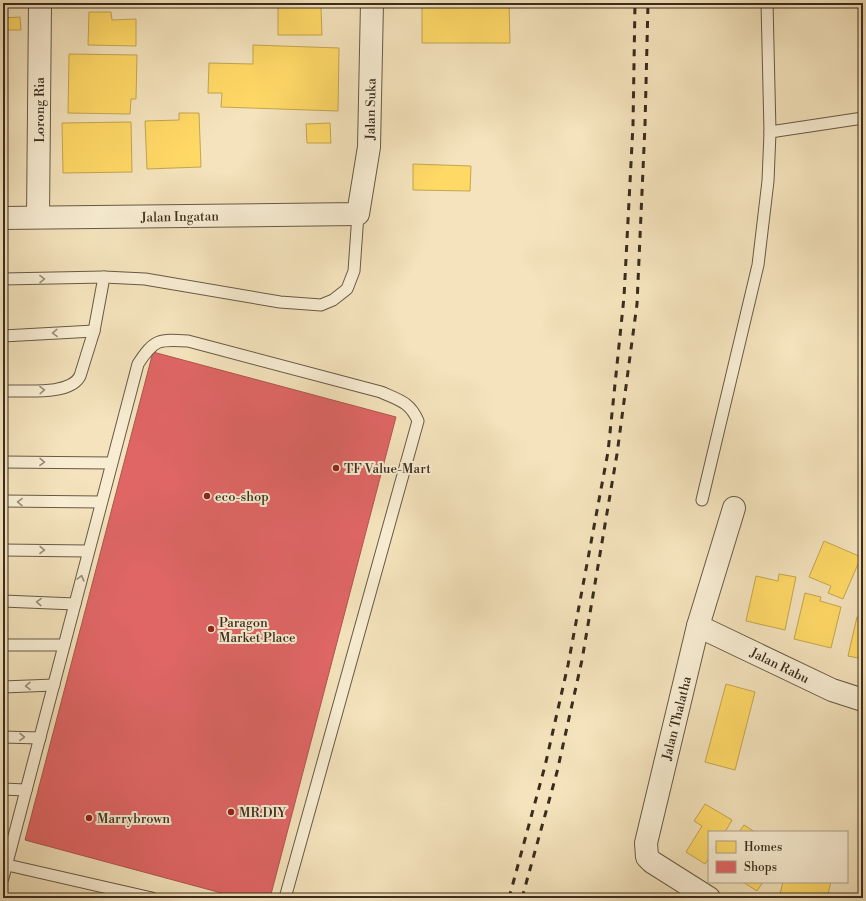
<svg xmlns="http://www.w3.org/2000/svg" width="866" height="901" font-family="'Libre Bodoni',serif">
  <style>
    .homes { fill: #ffd966; stroke: #c4a550 }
    .shops { fill: #e06666; stroke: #ae5550 }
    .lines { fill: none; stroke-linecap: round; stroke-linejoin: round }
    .service-casing { stroke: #685a45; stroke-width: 13 }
    .minor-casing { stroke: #685a45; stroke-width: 24 }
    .service { stroke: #f8edd3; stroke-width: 11 }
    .minor { stroke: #f8edd3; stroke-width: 22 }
    .rail { stroke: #3a2c1d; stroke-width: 3; stroke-dasharray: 7 7; stroke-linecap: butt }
    .oneway { stroke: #998c78 }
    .poi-dot { fill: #8f2418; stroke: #f8edd3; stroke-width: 1.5 }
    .labels { text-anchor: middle; stroke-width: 4; stroke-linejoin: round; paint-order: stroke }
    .street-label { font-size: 13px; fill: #3a2c1d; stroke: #f8edd3 }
    .poi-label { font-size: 13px; fill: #3a2c1d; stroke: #f8edd3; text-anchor: start }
  </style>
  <rect width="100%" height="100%" fill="#f4e3bc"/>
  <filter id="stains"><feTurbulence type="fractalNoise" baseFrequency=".005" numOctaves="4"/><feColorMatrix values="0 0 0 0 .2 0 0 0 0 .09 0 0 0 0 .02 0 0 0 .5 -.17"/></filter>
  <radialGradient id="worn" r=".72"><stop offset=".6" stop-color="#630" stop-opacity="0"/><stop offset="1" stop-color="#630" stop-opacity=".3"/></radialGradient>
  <!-- homes -->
  <g class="homes">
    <polygon points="422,3 509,3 510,43 422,43"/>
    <polygon points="278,7 321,7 322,35 278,35"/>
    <polygon points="89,12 111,12 112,20 136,19 136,46 88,45"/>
    <polygon points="20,17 21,30 5,30 5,47 3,47 3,18"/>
    <polygon points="253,45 339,48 338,111 221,107 222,93 208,93 209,63 253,64"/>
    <polygon points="69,54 137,55 136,99 131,99 130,114 68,113"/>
    <polygon points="3,66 5,100 3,100"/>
    <polygon points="179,113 199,113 201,167 147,169 145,121 179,120"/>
    <polygon points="131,122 132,172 63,173 62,123"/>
    <polygon points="330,123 331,143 307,143 306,124"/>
    <polygon points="413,164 471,166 470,191 413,190"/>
    <polygon points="824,541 861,557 843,599 828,593 831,586 809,577"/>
    <polygon points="779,574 796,577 785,630 746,621 756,576 778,581"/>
    <polygon points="805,593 821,597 820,601 841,607 831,648 794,639"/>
    <polygon points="857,617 863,618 863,659 848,656"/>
    <polygon points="726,684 755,692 735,770 705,762"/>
    <polygon points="705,804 732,820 725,832 709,832 709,858 705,864 686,852 702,826 694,821"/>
    <polygon points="863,813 863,831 860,830"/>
    <polygon points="744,825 755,832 739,832"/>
    <polygon points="743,882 763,882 757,891"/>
    <polygon points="783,882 831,882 827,898 779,898"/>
  </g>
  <!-- shops -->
  <polygon class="shops" points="153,352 396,417 270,898 240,898 25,840"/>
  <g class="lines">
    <defs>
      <g id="service">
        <polyline points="770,132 863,118"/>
        <polyline points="104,277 145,279 280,302 321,305 333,300 347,289 354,271 358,214"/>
        <path d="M3 279 104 277 94 331 80 376C70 396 24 390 3 391"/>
        <polyline points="3,336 94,331"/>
        <polyline points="3,462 111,463"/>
        <polyline points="702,500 758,265 768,181 770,132 767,3"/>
        <polyline points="3,501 101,502"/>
        <polyline points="3,550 88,551"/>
        <polyline points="3,601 75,604"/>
        <polyline points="3,645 64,645"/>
        <polyline points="3,687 54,685"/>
        <polyline points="3,737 40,738"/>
        <polyline points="3,789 26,790"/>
        <polyline points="3,864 152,898"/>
        <path d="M3 878 138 364C154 339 159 339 188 341L381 392C399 400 410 402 418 421L285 898"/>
      </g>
      <g id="minor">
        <polyline points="38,217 40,3"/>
        <polyline points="3,218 358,214 369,147 372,3"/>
        <polyline points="698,626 832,690 863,700"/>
        <polyline points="709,898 652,862 647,857 646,843 698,626 734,508"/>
      </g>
    </defs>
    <!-- service casing -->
    <use href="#service" class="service-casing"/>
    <!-- minor casing -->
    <use href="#minor" class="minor-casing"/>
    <!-- service -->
    <use href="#service" class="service"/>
    <!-- minor -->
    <use href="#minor" class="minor"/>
    <!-- rail -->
    <g class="rail">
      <polyline points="509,898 545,766 568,665 608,452 624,297 633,125 635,3"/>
      <polyline points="522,898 557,772 582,660 617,454 637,304 645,125 648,3"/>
    </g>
  </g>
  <!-- one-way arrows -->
  <defs><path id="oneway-chevron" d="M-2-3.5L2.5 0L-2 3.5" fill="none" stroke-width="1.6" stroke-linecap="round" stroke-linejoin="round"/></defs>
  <g class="oneway">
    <use href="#oneway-chevron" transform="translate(42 279) rotate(-1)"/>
    <use href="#oneway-chevron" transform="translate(55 333) rotate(177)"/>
    <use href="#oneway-chevron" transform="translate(42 390) rotate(-2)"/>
    <use href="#oneway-chevron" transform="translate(42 462) rotate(1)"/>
    <use href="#oneway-chevron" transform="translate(20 502) rotate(-179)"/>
    <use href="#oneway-chevron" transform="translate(42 550) rotate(1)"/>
    <use href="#oneway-chevron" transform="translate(81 578) rotate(-75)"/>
    <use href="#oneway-chevron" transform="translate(39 602) rotate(-178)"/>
    <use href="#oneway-chevron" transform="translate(28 686) rotate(178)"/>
    <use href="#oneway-chevron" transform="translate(22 737) rotate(1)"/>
  </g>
  <!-- markers -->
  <g class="poi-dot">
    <circle cx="336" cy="468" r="4"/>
    <circle cx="207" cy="496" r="4"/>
    <circle cx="211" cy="629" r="4"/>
    <circle cx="231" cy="812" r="4"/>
    <circle cx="89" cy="818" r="4"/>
  </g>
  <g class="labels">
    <!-- street labels -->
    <g class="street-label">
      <text transform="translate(370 109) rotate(-89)" y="5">Jalan Suka</text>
      <text transform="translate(39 110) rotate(-90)" y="5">Lorong Ria</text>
      <text transform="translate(180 216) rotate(-1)" y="5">Jalan Ingatan</text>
      <text transform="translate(780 665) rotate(26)" y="5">Jalan Rabu</text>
      <text transform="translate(676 718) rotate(-76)" y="5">Jalan Thalatha</text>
    </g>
    <!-- poi labels -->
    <g class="poi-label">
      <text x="344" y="473">TF Value-Mart</text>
      <text x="215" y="501">eco-shop</text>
      <text x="219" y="627">Paragon<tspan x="219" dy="15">Market Place</tspan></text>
      <text x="239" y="817">MR.DIY</text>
      <text x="97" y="823">Marrybrown</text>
    </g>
  </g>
  <!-- margin -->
  <rect width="866" height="901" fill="none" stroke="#f4e3bc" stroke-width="16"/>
  <rect x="4" y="4" width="858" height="893" fill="none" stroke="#3a2c1d" stroke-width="2"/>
  <rect x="8" y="8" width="850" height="885" fill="none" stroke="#3a2c1d"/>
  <!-- legend -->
  <rect x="708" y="831" width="140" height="52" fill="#f8edd3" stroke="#aca08a"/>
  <rect x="716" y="841" width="20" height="12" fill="#ffd966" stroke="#aca08a"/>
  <text x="744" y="851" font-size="12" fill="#3a2c1d">Homes</text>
  <rect x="716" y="861" width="20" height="12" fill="#e06666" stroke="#aca08a"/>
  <text x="744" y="871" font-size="12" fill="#3a2c1d">Shops</text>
  <rect width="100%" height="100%" filter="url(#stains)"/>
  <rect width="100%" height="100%" fill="url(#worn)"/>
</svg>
